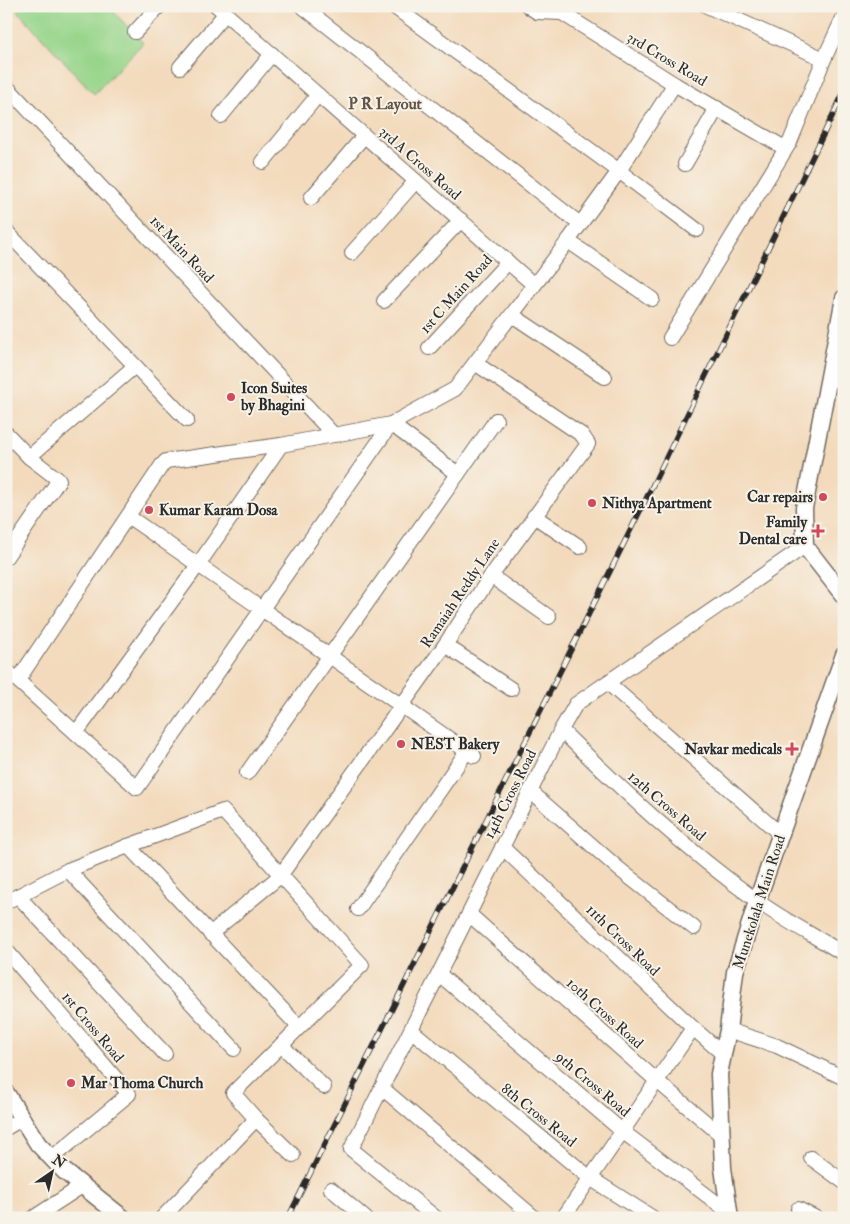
<svg xmlns="http://www.w3.org/2000/svg" width="850" height="1224" font-family="'IM FELL Double Pica',serif">
  <style>
    .green { fill: #97d58b; stroke: #61805b }
    .lines { fill: none; stroke-linecap: round; stroke-linejoin: round }
    .minor-casing { stroke: #71685e; stroke-width: 16 }
    .tertiary-casing { stroke: #71685e; stroke-width: 19 }
    .minor { stroke: #fff; stroke-width: 14 }
    .tertiary { stroke: #fff; stroke-width: 16 }
    .rail-casing { stroke: #2b2b2b; stroke-width: 5.5 }
    .rail { stroke: #f7f3e8; stroke-width: 4; stroke-dasharray: 11; stroke-linecap: butt }
    .poi-dot { fill: #d1495b; stroke: #f7f3e8; stroke-width: 2 }
    .labels { text-anchor: middle; stroke-width: 4; stroke-linejoin: round; paint-order: stroke }
    .street-label { font-size: 15px; fill: #2b2b2b; stroke: #f7f3e8 }
    .poi-label { font-size: 15px; font-weight: bold; fill: #2b2b2b; stroke: #f7f3e8; text-anchor: start }
    .neighbourhood-label { font-size: 16px; font-weight: bold; fill: #635445; stroke: #f7f3e8 }
  </style>
  <rect width="100%" height="100%" fill="#f7f3e8"/>
  <filter id="ink" filterUnits="userSpaceOnUse"><feTurbulence type="fractalNoise" baseFrequency=".02" numOctaves="2"/><feDisplacementMap in="SourceGraphic" scale="10" xChannelSelector="R" yChannelSelector="G"/><feConvolveMatrix kernelMatrix="1 2 1 2 8 2 1 2 1" color-interpolation-filters="sRGB"/></filter>
  <filter id="wash" filterUnits="userSpaceOnUse"><feTurbulence type="fractalNoise" baseFrequency=".0096" numOctaves="4" result="noise"/><feDisplacementMap in="SourceGraphic" scale="20" xChannelSelector="R" yChannelSelector="G"/><feGaussianBlur stdDeviation="1.12" result="paint"/><feColorMatrix in="noise" values="0 0 0 0 0 0 0 0 0 0 0 0 0 0 0 0 0 1.4 0 .05"/><feComposite in="paint" operator="in"/></filter>
  <g filter="url(#wash)">
    <rect width="100%" height="100%" fill="#f3dabc"/>
    <!-- green -->
    <polygon class="green" points="13,6 108,6 143,43 94,94"/>
  </g>
  <g filter="url(#ink)">
    <g class="lines">
      <defs>
        <g id="minor">
          <polyline points="217,6 534,285"/>
          <polyline points="302,6 580,224"/>
          <polyline points="393,6 619,171 697,230"/>
          <polyline points="528,6 537,12 562,13 676,85 783,147 787,146"/>
          <polyline points="707,6 824,59"/>
          <polyline points="135,32 159,6"/>
          <polyline points="180,67 226,13"/>
          <polyline points="6,86 334,435"/>
          <polyline points="221,116 272,54"/>
          <polyline points="263,162 318,95"/>
          <polyline points="685,164 717,108"/>
          <polyline points="311,198 364,136"/>
          <polyline points="6,231 187,420"/>
          <polyline points="568,241 652,299"/>
          <polyline points="352,253 416,181"/>
          <polyline points="384,301 461,220"/>
          <polyline points="512,315 605,377"/>
          <polyline points="670,338 790,142 824,59 844,16"/>
          <polyline points="429,348 508,262"/>
          <polyline points="6,433 29,457 59,480 6,557"/>
          <polyline points="29,457 135,366"/>
          <polyline points="458,474 496,420"/>
          <polyline points="534,516 580,547"/>
          <polyline points="129,517 474,756"/>
          <polyline points="491,576 549,617"/>
          <polyline points="445,645 511,689"/>
          <polyline points="6,670 137,788 391,424 458,474 247,773"/>
          <polyline points="18,680 162,465 166,461 281,445 391,424 455,389 568,241 619,171 672,88 676,85"/>
          <polyline points="608,683 780,834"/>
          <path d="M561 730C622 790 686 850 756 900 783 920 815 936 844 954"/>
          <polyline points="76,733 198,565 281,445"/>
          <polyline points="530,791 619,869 694,928"/>
          <polyline points="502,847 693,1028 723,1054"/>
          <polyline points="68,870 234,1049"/>
          <polyline points="18,896 165,1054"/>
          <polyline points="6,902 68,870 128,846"/>
          <polyline points="358,909 467,751"/>
          <polyline points="469,914 657,1081 721,1135"/>
          <polyline points="210,934 280,876 445,645 491,576 588,444 582,435 475,363"/>
          <polyline points="6,950 129,1094 52,1158"/>
          <polyline points="439,974 622,1131 730,1213"/>
          <polyline points="411,1030 590,1178 653,1218"/>
          <polyline points="728,1030 777,1046 844,1078"/>
          <polyline points="281,1045 324,1087"/>
          <polyline points="382,1088 535,1218"/>
          <polyline points="256,1119 293,1155"/>
          <polyline points="6,1128 23,1118"/>
          <polyline points="811,1158 844,1182"/>
          <polyline points="331,1189 365,1218"/>
          <polyline points="798,1209 816,1218"/>
          <polyline points="33,1218 82,1186"/>
          <polyline points="162,1218 256,1119 233,1093 362,965 223,811 128,846 299,1027"/>
          <polyline points="436,1218 351,1149 561,730 576,704 805,546"/>
          <polyline points="563,1218 693,1028"/>
        </g>
        <g id="tertiary">
          <polyline points="844,298 804,508 805,546 844,596"/>
          <polyline points="6,1093 38,1144 64,1171 123,1218"/>
          <polyline points="730,1218 723,1168 719,1074 728,1030 735,972 757,901 844,655"/>
        </g>
      </defs>
      <!-- minor casing -->
      <use href="#minor" class="minor-casing"/>
      <!-- tertiary casing -->
      <use href="#tertiary" class="tertiary-casing"/>
      <!-- minor -->
      <use href="#minor" class="minor"/>
      <!-- tertiary -->
      <use href="#tertiary" class="tertiary"/>
      <defs>
        <polyline id="rail" points="288,1218 643,505 844,92"/>
      </defs>
      <!-- rail casing -->
      <use href="#rail" class="rail-casing"/>
      <!-- rail -->
      <use href="#rail" class="rail"/>
    </g>
  </g>
  <!-- markers -->
  <g class="poi-dot">
    <circle cx="231" cy="397" r="5"/>
    <circle cx="823" cy="497" r="5"/>
    <circle cx="592" cy="503" r="5"/>
    <circle cx="149" cy="510" r="5"/>
    <path d="M815.5 523.5h5v5h5v5h-5v5h-5v-5h-5v-5h5z"/>
    <circle cx="401" cy="744" r="5"/>
    <path d="M789.5 741.5h5v5h5v5h-5v5h-5v-5h-5v-5h5z"/>
    <circle cx="71" cy="1083" r="5"/>
  </g>
  <g class="labels">
    <!-- street labels -->
    <g class="street-label">
      <text transform="translate(667 59) rotate(31)" y="5">3rd Cross Road</text>
      <text transform="translate(420 163) rotate(41)" y="5">3rd A Cross Road</text>
      <text transform="translate(182 249) rotate(47)" y="5">1st Main Road</text>
      <text transform="translate(456 294) rotate(-48)" y="5">1st C Main Road</text>
      <text transform="translate(460 593) rotate(-56)" y="5">Ramaiah Reddy Lane</text>
      <text transform="translate(510 794) rotate(-63)" y="5">14th Cross Road</text>
      <text transform="translate(667 806) rotate(41)" y="5">12th Cross Road</text>
      <text transform="translate(759 902) rotate(-72)" y="5">Munekolala Main Road</text>
      <text transform="translate(623 940) rotate(44)" y="5">11th Cross Road</text>
      <text transform="translate(605 1013) rotate(42)" y="5">10th Cross Road</text>
      <text transform="translate(93 1027) rotate(50)" y="5">1st Cross Road</text>
      <text transform="translate(593 1084) rotate(40)" y="5">9th Cross Road</text>
      <text transform="translate(539 1115) rotate(39)" y="5">8th Cross Road</text>
    </g>
    <!-- poi labels -->
    <g class="poi-label">
      <text x="241" y="393">Icon Suites<tspan x="241" dy="17">by Bhagini</tspan></text>
      <text x="813" y="502" text-anchor="end">Car repairs</text>
      <text x="602" y="508">Nithya Apartment</text>
      <text x="159" y="515">Kumar Karam Dosa</text>
      <text x="807" y="527" text-anchor="end">Family<tspan x="807" dy="17">Dental care</tspan></text>
      <text x="411" y="749">NEST Bakery</text>
      <text x="782" y="754" text-anchor="end">Navkar medicals</text>
      <text x="81" y="1088">Mar Thoma Church</text>
    </g>
    <!-- neighbourhood labels -->
    <g class="neighbourhood-label">
      <text x="385" y="109">P R Layout</text>
    </g>
  </g>
  <!-- margin -->
  <rect width="850" height="1224" fill="none" stroke="#f7f3e8" stroke-width="25"/>
  <!-- north arrow -->
  <g transform="translate(52 1172) rotate(34)" stroke="#f7f3e8" stroke-width="4" paint-order="stroke">
  <path d="M0-4L9 19L0 12L-9 19Z" fill="#2b2b2b"/>
  <text y="-8" font-size="14" font-weight="bold" text-anchor="middle" fill="#2b2b2b">N</text>
  </g>
</svg>
